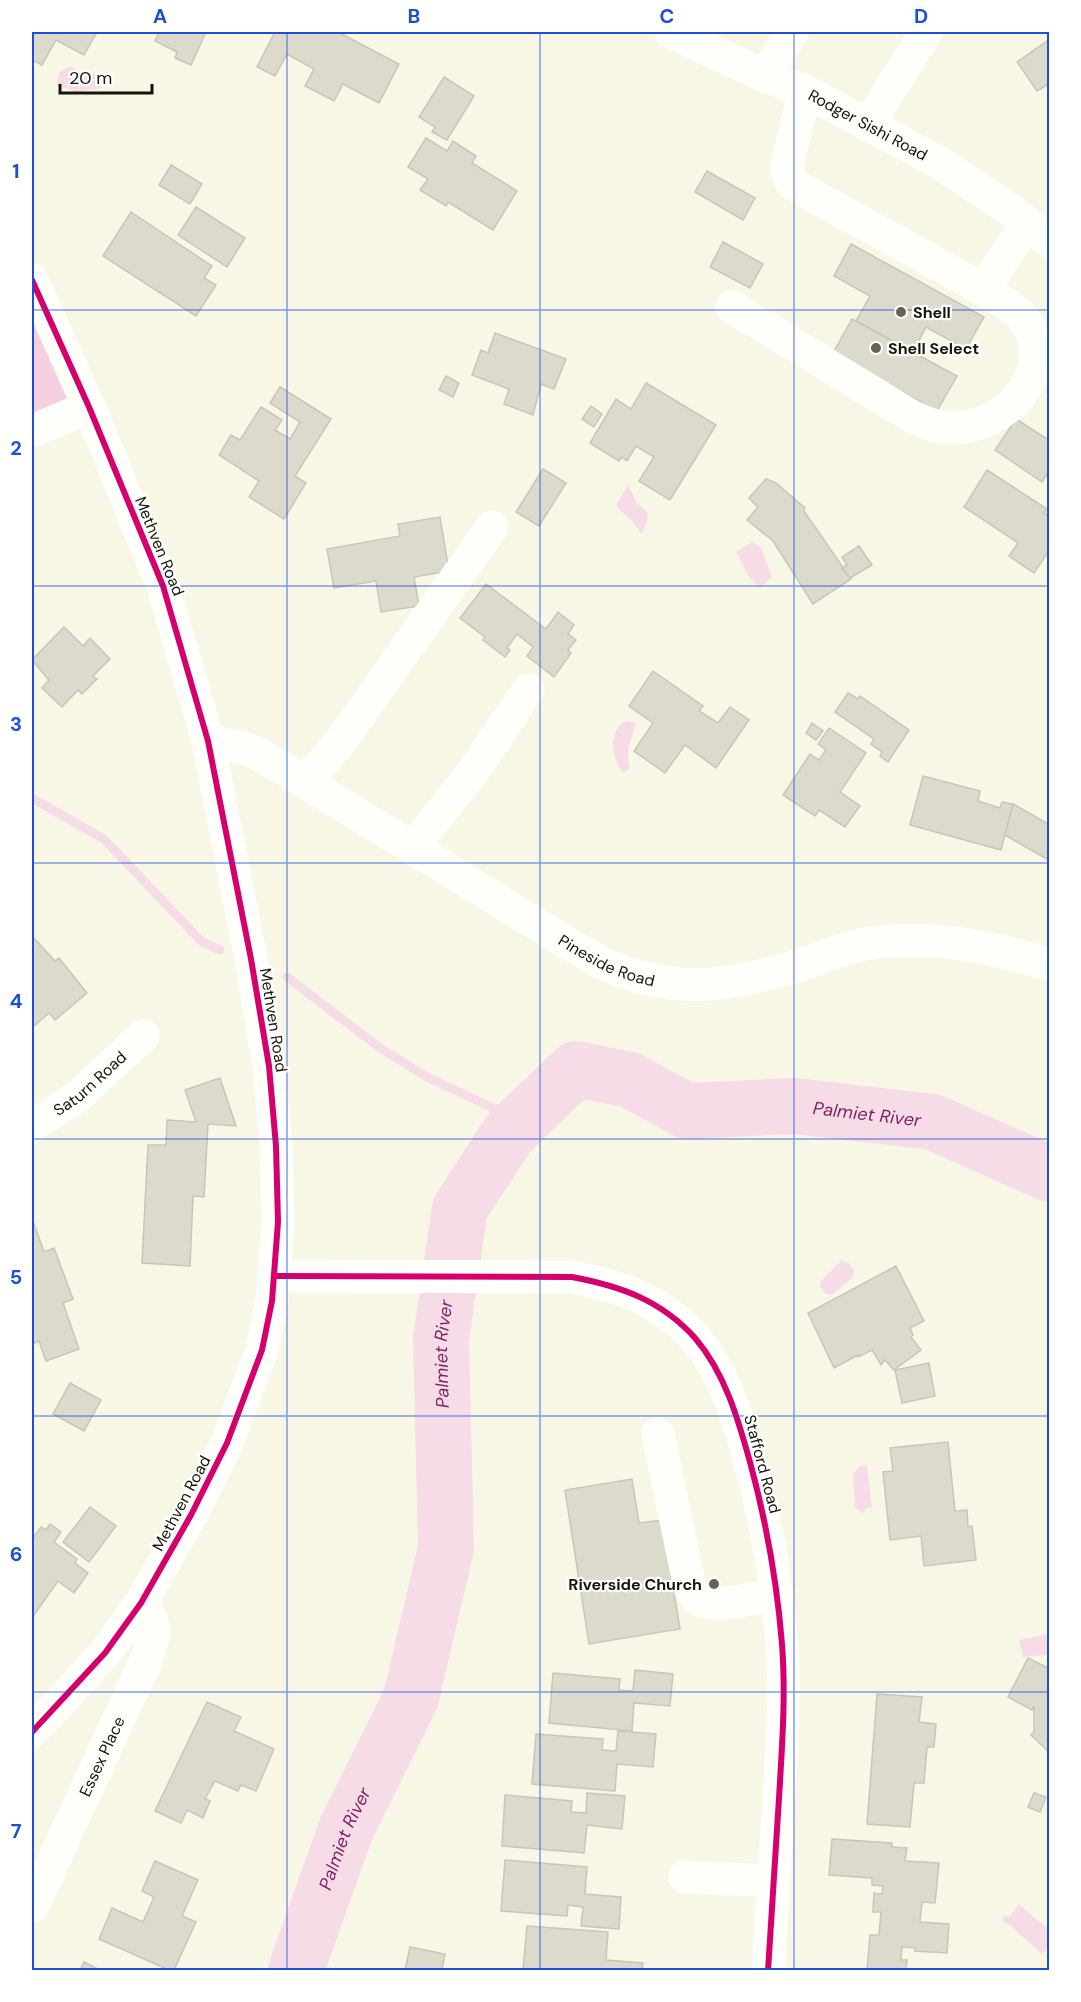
<svg xmlns="http://www.w3.org/2000/svg" width="1081" height="2002" font-family="'DM Sans',sans-serif">
  <style>
    .green { fill: #f6d0e1 }
    .water { fill: #f6dce7 }
    .lines { fill: none; stroke-linecap: round; stroke-linejoin: round }
    .stream { stroke: #f6dce7; stroke-width: 9 }
    .river { stroke: #f6dce7; stroke-width: 56 }
    .building { fill: #dbdacc; stroke: #c7c6b7; stroke-width: 1.5 }
    .minor { stroke: #fefefb; stroke-width: 33 }
    .major { stroke: #fefefb; stroke-width: 33 }
    .cycleway-casing { stroke: #fff; stroke-width: 10 }
    .cycleway { stroke: #d6006c; stroke-width: 6 }
    .grid { fill: none; stroke: #1d4ed8; stroke-width: 1.5; stroke-opacity: 0.55 }
    .poi-dot { fill: #666456; stroke: #fff; stroke-width: 2 }
    .labels { text-anchor: middle; stroke-width: 4.5; stroke-linejoin: round; paint-order: stroke }
    .street-label { font-size: 16px; fill: #171508; stroke: #fff }
    .poi-label { font-size: 16px; font-weight: bold; fill: #171508; stroke: #fff; text-anchor: start }
    .water-label { font-size: 18px; font-style: italic; fill: #7e1f65; stroke: #fff }
    .neatline { fill: none; stroke: #1d4ed8; stroke-width: 2 }
    .grid-label { font-size: 20px; text-anchor: middle; font-weight: bold; fill: #1d4ed8 }
  </style>
  <rect width="100%" height="100%" fill="#f8f7e6"/>
  <!-- green -->
  <polygon class="green" points="32,286 88,411 32,436"/>
  <!-- water -->
  <g class="water">
    <polygon points="71,66 81,72 105,75 103,88 76,92 57,85 59,72"/>
    <path d="M628 485 637 503 648 513 647 523 641 534C635 520 624 517 616 505Z"/>
    <polygon points="752,542 761,547 772,577 760,588 749,577 736,552"/>
    <path d="M627 721 635 723C635 734 628 743 628 754 628 760 630 764 629 770L623 772C611 760 608 726 627 721Z"/>
    <polygon points="842,1260 849,1263 854,1271 853,1277 832,1295 826,1294 820,1286 821,1281"/>
    <polygon points="867,1465 872,1508 867,1508 863,1513 855,1508 853,1474 860,1466"/>
    <polygon points="1049,1634 1049,1649 1047,1655 1023,1657 1019,1640"/>
    <polygon points="1019,1904 1049,1930 1049,1945 1042,1954 1008,1924 1003,1922 1003,1917 1010,1916"/>
  </g>
  <g class="lines">
    <!-- stream -->
    <g class="stream">
      <polyline points="32,798 104,839 202,942 220,950"/>
      <polyline points="287,977 380,1048 427,1077 493,1108 529,1113"/>
    </g>
    <!-- river -->
    <path class="river" id="s1" d="M296 1970 346 1829 411 1698 446 1548 441 1339 460 1208 509 1133 576 1069 630 1080 687 1111 795 1106 933 1122 1050 1174"/>
  </g>
  <!-- building -->
  <g class="building">
    <polygon points="32,32 97,32 84,55 56,40 42,65 32,60"/>
    <polygon points="159,32 198,32 205,34 191,65 175,58 177,52 155,41"/>
    <polygon points="275,32 338,32 399,64 379,103 343,84 334,101 305,86 314,69 287,54 275,76 257,67"/>
    <polygon points="1050,39 1050,83 1037,91 1017,62"/>
    <polygon points="444,77 474,96 447,140 432,132 435,127 419,117"/>
    <polygon points="426,138 447,151 453,141 476,156 472,163 517,191 493,230 448,202 446,206 420,190 428,179 408,167"/>
    <polygon points="171,165 202,184 190,204 159,185"/>
    <polygon points="707,171 755,198 743,220 695,192"/>
    <polygon points="196,207 245,238 227,267 178,235"/>
    <polygon points="131,212 212,266 204,278 216,285 196,316 103,256"/>
    <polygon points="723,242 763,264 750,288 710,267"/>
    <polygon points="851,244 984,317 966,349 926,327 913,352 856,321 870,296 834,276"/>
    <polygon points="852,319 957,376 937,411 833,353"/>
    <polygon points="495,333 566,359 554,389 541,384 533,415 504,404 509,389 472,375 481,350 488,353"/>
    <polygon points="446,376 459,383 453,397 439,390"/>
    <polygon points="646,383 716,425 670,500 639,481 654,457 636,446 627,461 622,457 619,461 590,443 616,399 631,409"/>
    <polygon points="280,387 331,419 295,476 306,483 284,519 249,497 259,481 219,455 231,435 240,440 261,407 282,420 275,430 290,439 300,422 270,403"/>
    <polygon points="591,406 602,414 594,427 582,419"/>
    <polygon points="1016,419 1050,441 1050,470 1042,482 995,450"/>
    <polygon points="543,469 566,483 539,526 516,512"/>
    <polygon points="987,470 1047,509 1044,513 1050,517 1050,549 1034,573 1009,556 1018,543 964,507"/>
    <polygon points="766,479 776,483 805,508 804,511 851,579 813,604 773,541 747,520 758,507 749,498"/>
    <polygon points="440,517 449,571 414,577 419,606 381,612 376,581 334,588 327,549 400,536 398,524"/>
    <polygon points="859,546 872,565 850,578 842,568 847,565 842,557"/>
    <polygon points="486,584 546,629 558,612 574,625 568,634 576,640 568,650 571,653 554,677 527,656 533,647 517,634 507,648 510,650 505,657 483,640 485,637 460,618"/>
    <polygon points="64,627 83,646 90,638 110,659 93,676 97,679 82,694 78,690 62,707 42,688 49,680 32,660"/>
    <polygon points="653,671 703,706 699,711 718,723 730,707 749,720 716,768 685,745 665,773 634,751 653,723 629,706"/>
    <polygon points="848,693 858,699 860,696 909,730 888,762 880,756 882,752 871,744 874,739 835,712"/>
    <polygon points="812,723 823,731 816,740 806,733"/>
    <polygon points="829,728 866,753 840,792 860,806 845,827 819,810 815,816 783,795 810,754 819,760 826,750 818,744"/>
    <polygon points="923,776 980,791 978,801 1000,808 1002,802 1013,804 1001,850 910,825"/>
    <polygon points="1013,804 1050,825 1050,861 1005,835"/>
    <polygon points="32,936 55,961 59,958 87,993 55,1020 49,1013 34,1026 32,1023"/>
    <polygon points="220,1078 236,1126 208,1124 204,1197 193,1196 190,1266 142,1263 148,1145 166,1145 167,1120 196,1122 185,1090"/>
    <polygon points="32,1218 44,1252 54,1248 73,1299 63,1303 79,1349 46,1361 39,1341 33,1344 32,1339"/>
    <polygon points="896,1266 924,1321 910,1328 913,1335 911,1337 921,1350 894,1370 885,1360 881,1365 872,1350 858,1357 858,1355 834,1368 808,1313"/>
    <polygon points="929,1363 935,1396 902,1403 895,1370"/>
    <polygon points="70,1383 101,1400 84,1431 53,1414"/>
    <polygon points="948,1442 955,1511 967,1510 968,1527 972,1526 976,1560 924,1566 921,1536 890,1540 883,1472 893,1471 890,1448"/>
    <polygon points="632,1479 639,1523 662,1520 680,1629 589,1644 565,1490"/>
    <polygon points="90,1507 116,1526 89,1562 63,1542"/>
    <polygon points="50,1524 61,1532 54,1542 77,1559 75,1563 88,1573 74,1593 58,1581 32,1618 32,1539 41,1527 46,1530"/>
    <polygon points="1028,1658 1050,1669 1050,1753 1031,1735 1034,1732 1034,1706 1032,1710 1008,1697"/>
    <polygon points="635,1670 673,1674 670,1706 634,1703 632,1731 549,1723 553,1673 620,1679 619,1690 633,1691"/>
    <polygon points="877,1694 922,1697 919,1722 936,1724 934,1747 927,1747 924,1783 914,1783 910,1827 867,1824"/>
    <polygon points="207,1702 241,1717 234,1731 274,1749 256,1791 241,1785 238,1791 215,1781 205,1799 210,1801 203,1818 187,1810 181,1823 155,1811"/>
    <polygon points="618,1731 656,1734 653,1767 617,1764 615,1791 532,1784 536,1734 603,1739 602,1750 616,1751"/>
    <polygon points="587,1793 625,1796 622,1829 587,1825 584,1853 502,1846 505,1795 572,1801 571,1812 586,1813"/>
    <polygon points="1034,1793 1046,1797 1040,1812 1028,1807"/>
    <polygon points="832,1839 892,1843 892,1847 907,1848 905,1861 939,1863 935,1903 922,1902 920,1922 949,1924 947,1953 915,1951 915,1948 902,1947 901,1960 907,1960 906,1970 867,1970 870,1935 879,1935 881,1912 873,1912 874,1893 882,1894 883,1886 872,1885 872,1878 829,1875"/>
    <polygon points="505,1860 587,1867 585,1894 621,1897 619,1929 581,1926 583,1907 568,1905 567,1916 501,1911"/>
    <polygon points="155,1861 198,1880 182,1916 196,1922 174,1970 169,1970 99,1939 112,1908 143,1922 154,1897 142,1891"/>
    <polygon points="527,1926 608,1932 606,1960 643,1963 642,1970 523,1970"/>
    <polygon points="410,1947 445,1954 442,1970 405,1970"/>
    <polygon points="84,1962 100,1970 80,1970"/>
  </g>
  <g class="lines">
    <!-- minor -->
    <g class="minor">
      <polyline points="765,76 792,32"/>
      <polyline points="868,125 926,32"/>
      <polyline points="32,280 89,407 163,586 208,741 251,959 269,1066 276,1146 278,1222 272,1301 262,1350 227,1443 191,1515 141,1603 105,1653 32,1732"/>
      <polyline points="983,289 1027,223"/>
      <path d="M732 307 913 417C927 423 941 430 957 428 1003 425 1051 380 1031 331 1028 324 1025 318 1018 313 997 296 972 283 948 270 915 251 881 233 848 215 829 204 809 195 792 183L788 175 787 165 805 91"/>
      <polyline points="32,431 89,407"/>
      <path id="s2" d="M208 741 247 749 264 757 579 950C590 955 600 963 611 967 680 996 735 985 803 964 822 958 841 949 860 945 922 933 991 946 1050 965"/>
      <polyline points="306,781 338,745 492,527"/>
      <polyline points="413,847 473,772 528,690"/>
      <path id="s3" d="M32 1126 77 1097 143 1036"/>
      <path d="M275 1276 572 1277C620 1286 661 1300 695 1338 725 1373 738 1419 750 1462 766 1521 777 1582 782 1644 786 1696 782 1747 779 1798 775 1856 772 1913 768 1970"/>
      <path d="M658 1434 690 1588C693 1594 697 1599 703 1601 718 1608 760 1597 777 1594"/>
      <polyline points="685,1877 774,1881"/>
      <path id="s4" d="M32 1907 147 1658C156 1633 157 1625 141 1603"/>
    </g>
    <!-- major -->
    <path class="major" id="s5" d="M671 32 765 76 805 91 940 163 1013 212 1050 242"/>
    <defs>
      <g id="cycleway">
        <polyline points="32,280 89,407 163,586 208,741 251,959 269,1066 276,1146 278,1222 272,1301 262,1350 227,1443 191,1515 141,1603 105,1653 32,1732"/>
        <path d="M275 1276 572 1277C620 1286 661 1300 695 1338 725 1373 738 1419 750 1462 766 1521 777 1582 782 1644 786 1696 782 1747 779 1798 775 1856 772 1913 768 1970"/>
      </g>
    </defs>
    <!-- cycleway casing -->
    <use href="#cycleway" class="cycleway-casing"/>
    <!-- cycleway -->
    <use href="#cycleway" class="cycleway"/>
  </g>
  <!-- grid -->
  <path class="grid" d="M287 32V1970M540 32V1970M794 32V1970M32 310H1050M32 586H1050M32 863H1050M32 1139H1050M32 1416H1050M32 1692H1050"/>
  <!-- markers -->
  <g class="poi-dot">
    <circle cx="901" cy="312" r="6"/>
    <circle cx="876" cy="348" r="6"/>
    <circle cx="714" cy="1584" r="6"/>
  </g>
  <g class="labels">
    <!-- street labels -->
    <g class="street-label">
      <text dy="6" stroke="none"><textPath href="#s5" startOffset="218">Rodger Sishi Road</textPath></text>
      <text transform="translate(160 546) rotate(68)" y="6">Methven Road</text>
      <text dy="6" stroke="none"><textPath href="#s2" startOffset="458">Pineside Road</textPath></text>
      <text transform="translate(274 1020) rotate(81)" y="6">Methven Road</text>
      <text dy="6" stroke="none"><textPath href="#s3" startOffset="72">Saturn Road</textPath></text>
      <text transform="translate(763 1464) rotate(75)" y="6">Stafford Road</text>
      <text transform="translate(181 1503) rotate(-62)" y="6">Methven Road</text>
      <text dy="6" stroke="none"><textPath href="#s4" startOffset="166">Essex Place</textPath></text>
    </g>
    <!-- poi labels -->
    <g class="poi-label">
      <text x="913" y="318">Shell</text>
      <text x="888" y="354">Shell Select</text>
      <text x="702" y="1590" text-anchor="end">Riverside Church</text>
    </g>
    <!-- water labels -->
    <g class="water-label">
      <text dy="6" stroke="none"><textPath href="#s1" startOffset="1274">Palmiet River</textPath></text>
      <text dy="6" stroke="none"><textPath href="#s1" startOffset="644">Palmiet River</textPath></text>
      <text dy="6" stroke="none"><textPath href="#s1" startOffset="140">Palmiet River</textPath></text>
    </g>
  </g>
  <!-- border -->
  <rect width="1081" height="2002" fill="none" stroke="#ffffff" stroke-width="66"/>
  <!-- scale -->
  <path d="M60 84v9h92v-9" fill="none" stroke="#171508" stroke-width="3"/>
  <text x="69" y="84" font-size="18" fill="#171508" stroke="#ffffff" stroke-width="4.5" paint-order="stroke">20 m</text>
  <rect x="33" y="33" width="1015" height="1936" class="neatline"/>
  <g class="grid-label">
    <text x="160" y="23">A</text>
    <text x="414" y="23">B</text>
    <text x="667" y="23">C</text>
    <text x="921" y="23">D</text>
    <text x="16" y="178">1</text>
    <text x="16" y="455">2</text>
    <text x="16" y="731">3</text>
    <text x="16" y="1008">4</text>
    <text x="16" y="1284">5</text>
    <text x="16" y="1561">6</text>
    <text x="16" y="1838">7</text>
  </g>
</svg>
